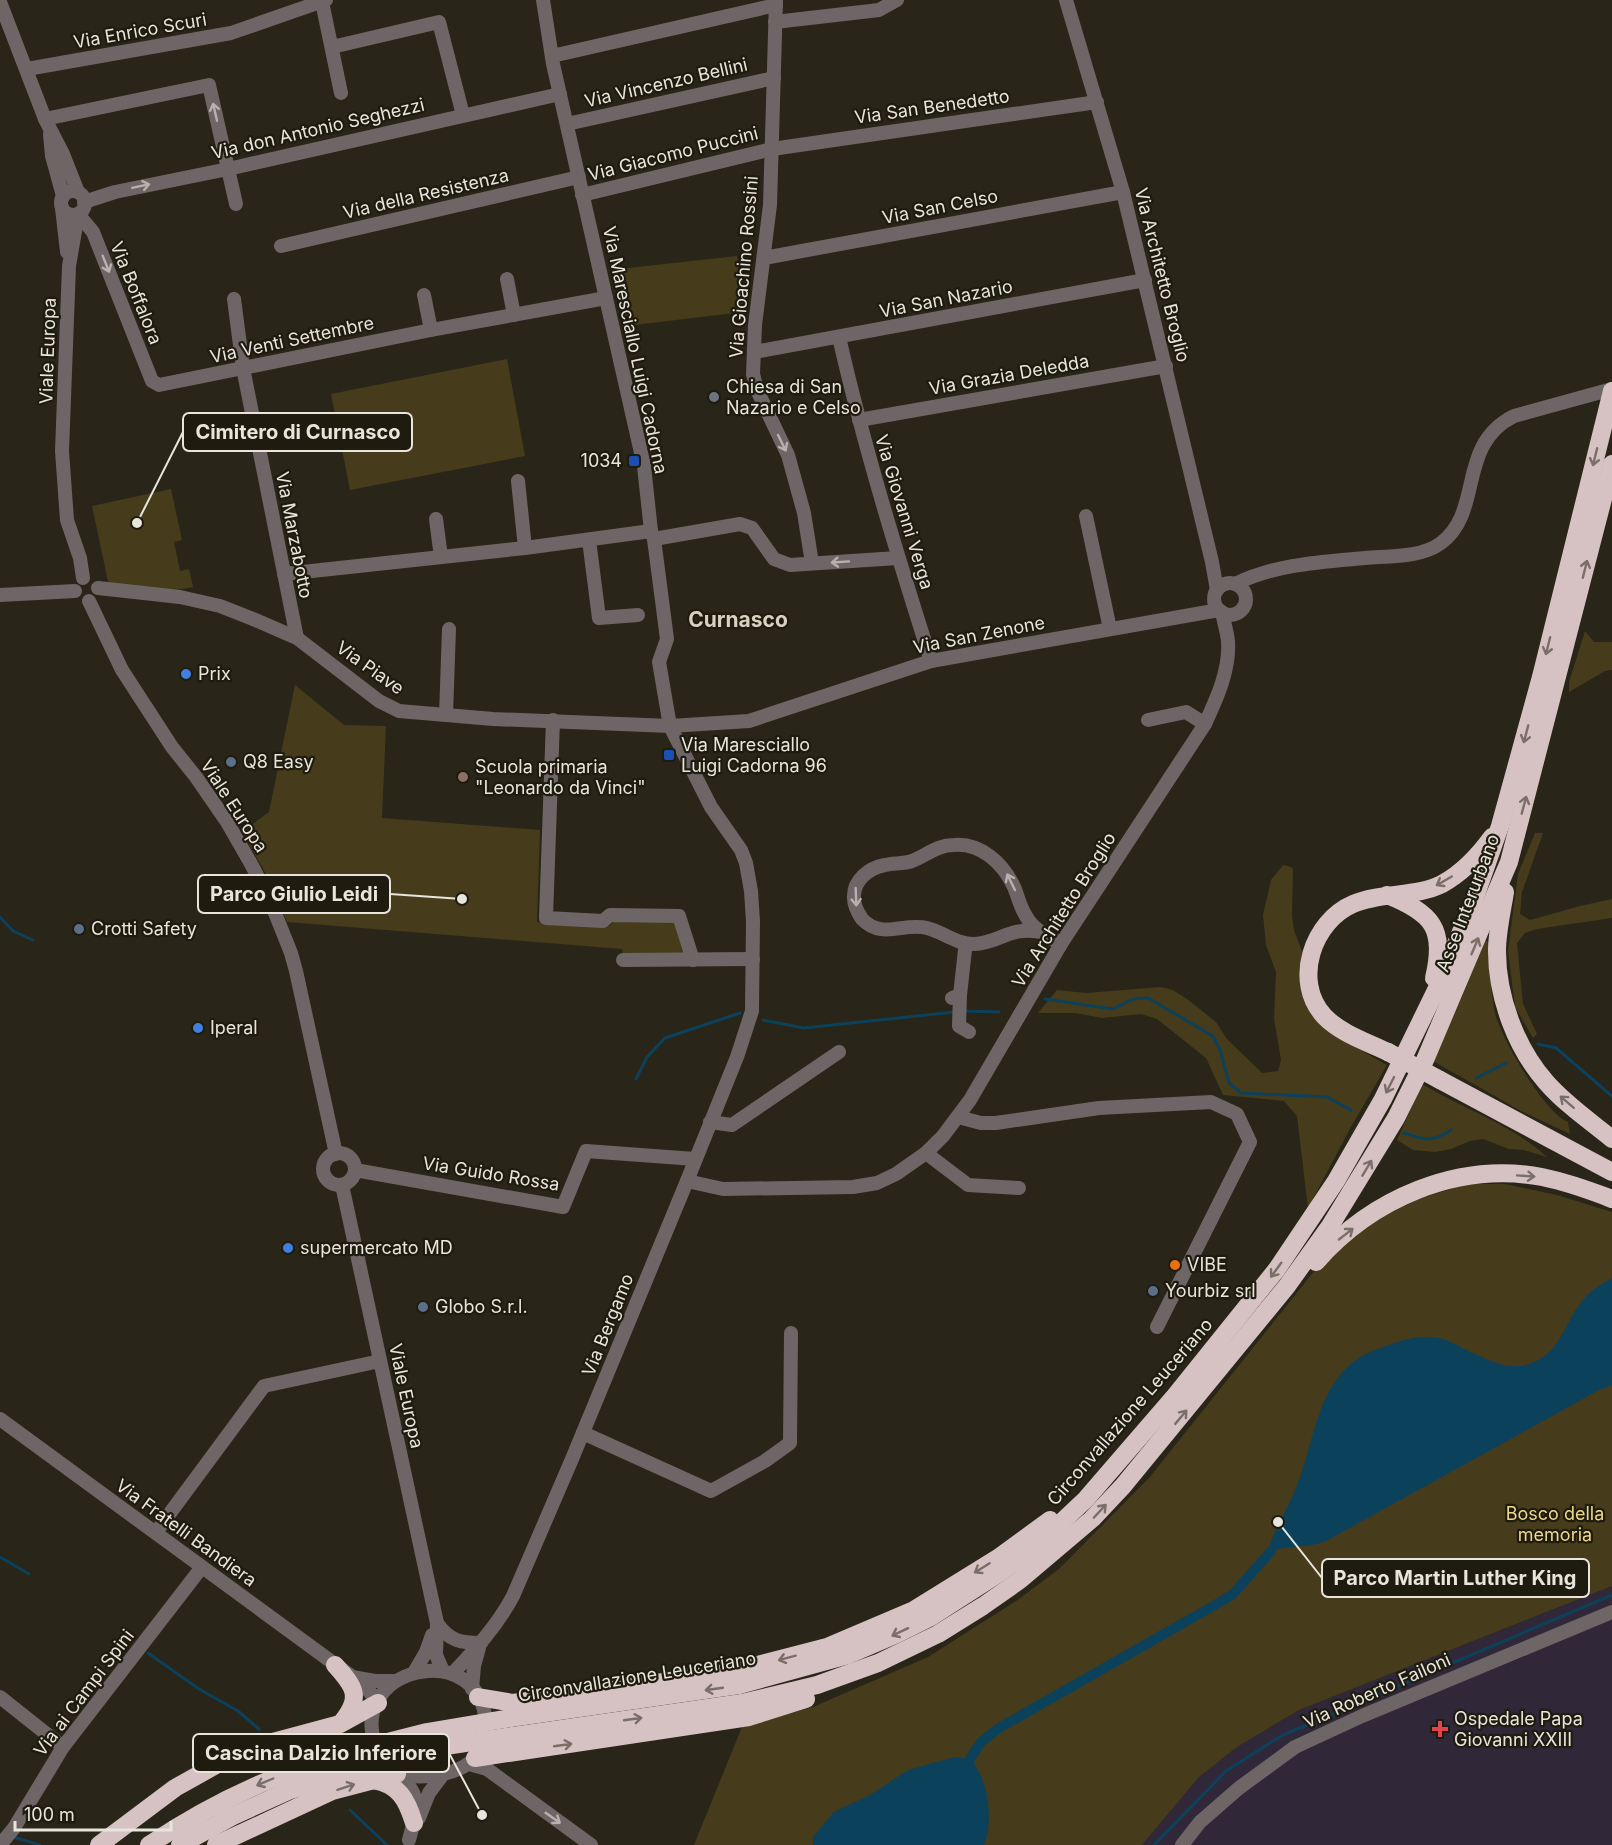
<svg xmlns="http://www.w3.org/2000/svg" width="1612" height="1845" font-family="Inter,sans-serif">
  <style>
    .medical { fill: #302838 }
    .green { fill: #463c1b }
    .water { fill: #0c415c }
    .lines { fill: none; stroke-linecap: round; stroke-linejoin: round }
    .stream { stroke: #0c415c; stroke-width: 3 }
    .canal { stroke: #0c415c; stroke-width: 10 }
    .minor { stroke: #6e6666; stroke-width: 14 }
    .highway { stroke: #d6c2c2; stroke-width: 18 }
    .highway-bridge { stroke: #d6c2c2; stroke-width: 18 }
    .oneway { stroke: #b7b2ad }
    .oneway2 { stroke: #7a6e68 }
    .worship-dot { fill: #6b7280; stroke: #1f1b0f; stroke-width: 2 }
    .transit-dot { fill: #1a4fb4; stroke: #1f1b0f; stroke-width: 2 }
    .shop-dot { fill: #3f7fe0; stroke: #1f1b0f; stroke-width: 2 }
    .service-dot { fill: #5c6f8a; stroke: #1f1b0f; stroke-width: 2 }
    .education-dot { fill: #8d6e63; stroke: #1f1b0f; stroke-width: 2 }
    .food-dot { fill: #e8710a; stroke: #1f1b0f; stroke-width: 2 }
    .health-dot { fill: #e0444e; stroke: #1f1b0f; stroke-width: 2 }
    .labels { text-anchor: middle; stroke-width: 4.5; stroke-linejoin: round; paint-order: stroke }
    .street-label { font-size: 18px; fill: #e7e5dc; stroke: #1f1b0f }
    .poi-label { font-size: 18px; fill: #e7e5dc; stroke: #1f1b0f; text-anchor: start }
    .park-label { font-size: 18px; fill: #eed789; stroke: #1f1b0f }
    .quarter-label { font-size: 21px; font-weight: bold; fill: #d6d1c1; stroke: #1f1b0f }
    .leader { fill: none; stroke: #e7e5dc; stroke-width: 2 }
    .callout-dot { fill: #e7e5dc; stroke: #1f1b0f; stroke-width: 2 }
    .callout { fill: #1f1b0f; stroke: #e7e5dc; stroke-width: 2 }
    .callout-label { font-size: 20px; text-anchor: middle; font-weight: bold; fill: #e7e5dc }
  </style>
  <rect width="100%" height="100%" fill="#292518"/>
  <!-- medical -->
  <polygon class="medical" points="1612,1586 1612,1845 1142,1845 1199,1777 1237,1747 1299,1710"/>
  <!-- green -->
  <g class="green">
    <polygon points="737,256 743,312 626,326 619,269"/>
    <polygon points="507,359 525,456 350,490 331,394"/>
    <path d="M171 489 182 540 174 542 180 571 189 569 193 587C165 593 137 589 109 586L92 506Z"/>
    <polygon points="1585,631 1594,642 1612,642 1612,670 1605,671 1569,692 1569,682"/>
    <polygon points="295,685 344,725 386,726 382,818 540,830 537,922 609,926 618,919 675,920 687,955 623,955 622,949 287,922 267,876 242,832 269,812"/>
    <polygon points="1535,833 1543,833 1522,892 1520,914 1530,920 1580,906 1612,899 1612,918 1537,929 1525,933 1517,943 1523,1004 1537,1034 1533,1038 1515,1007 1508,951 1518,874"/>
    <polygon points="1283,865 1291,867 1293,870 1292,915 1294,930 1304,957 1304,985 1350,1044 1387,1065 1351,1127 1308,1208 1297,1116 1284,1101 1223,1095 1206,1058 1157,1019 1141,1014 1102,1018 1075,1013 1038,1013 1057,990 1086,993 1161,987 1173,990 1187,999 1216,1022 1227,1039 1262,1073 1278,1071 1281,1060 1274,1019 1276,972 1266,945 1263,915 1271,880"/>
    <path d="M1485 940 1491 944C1491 967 1490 990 1495 1013 1501 1038 1545 1114 1568 1122L1570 1134 1521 1111 1433 1061 1462 997Z"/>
    <path d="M1422 1084C1463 1109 1513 1125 1547 1157L1524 1150 1509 1149 1483 1139 1470 1141 1451 1149 1435 1152 1413 1150 1397 1140Z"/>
    <polygon points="1467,1184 1505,1184 1557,1195 1612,1212 1612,1586 1299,1710 1237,1747 1199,1777 1142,1845 694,1845 742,1727 813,1707 928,1657 1019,1599 1059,1569 1149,1478 1323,1260 1361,1229 1405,1203"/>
  </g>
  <!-- water -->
  <g class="water">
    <path d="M1612 1278V1385L1599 1390 1326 1541C1305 1549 1289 1545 1271 1551L1270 1544C1279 1521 1292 1501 1300 1477 1314 1438 1318 1391 1352 1363 1364 1353 1380 1348 1394 1343 1409 1338 1427 1334 1443 1339 1468 1348 1502 1374 1529 1364 1562 1353 1563 1323 1583 1300 1591 1290 1601 1284 1612 1278Z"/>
    <path d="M954 1757 970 1759C988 1776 994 1822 984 1845H813V1837L834 1812 870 1795 908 1770Z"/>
  </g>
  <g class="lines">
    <!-- stream -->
    <g class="stream">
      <polyline points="0,917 13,931 33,940"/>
      <polyline points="1045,999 1113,1009 1133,999 1148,998 1213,1036 1220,1050 1229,1083 1241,1093 1327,1097 1351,1110"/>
      <polyline points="965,1011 999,1012"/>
      <polyline points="763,1020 804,1028 955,1012"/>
      <polyline points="1538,1044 1556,1048 1612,1096"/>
      <polyline points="1476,1078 1506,1063"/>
      <polyline points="636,1079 647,1057 665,1038 740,1013"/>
      <path d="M1404 1133C1426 1140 1431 1143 1451 1130"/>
      <polyline points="0,1557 29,1574"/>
      <polyline points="148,1653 199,1689 238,1711 259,1729"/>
      <polyline points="350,1810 387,1845"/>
      <polyline points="13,1837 40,1845"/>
      <polyline points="1154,1845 1226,1771 1281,1736 1612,1595"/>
    </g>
    <!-- canal -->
    <polyline class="canal" points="970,1759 981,1742 999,1728 1222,1601 1233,1594 1271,1551"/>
    <!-- minor -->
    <g class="minor">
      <polyline points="776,0 770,205 755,325 753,374 757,390 788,455 804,513 812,563"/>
      <polyline points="1066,0 1123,192 1212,562 1217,590"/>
      <polyline points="0,2 45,119 63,154 78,192"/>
      <polyline points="322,2 341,93"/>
      <polyline points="775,22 879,10 897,0"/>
      <polyline points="332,47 439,22 463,115"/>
      <polyline points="552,56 776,5"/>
      <polyline points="27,69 231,33 326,0"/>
      <polyline points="45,119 209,85 236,204"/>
      <polyline points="567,124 774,78"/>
      <polyline points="50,134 52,156 63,196"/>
      <circle cx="73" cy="203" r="12"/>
      <polyline points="582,195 772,149 1097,102"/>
      <polyline points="84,202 115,192 228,169 560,94"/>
      <polyline points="62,208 67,252"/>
      <polyline points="78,214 93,232 152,381 159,385 431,330 606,298"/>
      <polyline points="78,214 69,266 62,451 67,520 80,558 83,578"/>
      <polyline points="281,246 579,177"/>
      <polyline points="764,258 1123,192"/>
      <polyline points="507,279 514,315"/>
      <polyline points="424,295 431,330"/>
      <polyline points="234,299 243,368 297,638"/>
      <path d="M839 337C864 447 897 554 931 661"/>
      <polyline points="754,352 1145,280"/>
      <polyline points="859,420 1166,366"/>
      <polyline points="518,481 525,548"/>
      <polyline points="1086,516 1110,629"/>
      <polyline points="436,519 441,557"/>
      <polyline points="654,539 740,524 752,528 774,559 790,565 898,558"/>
      <polyline points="589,540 599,618 638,615"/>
      <polyline points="284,574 525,548 651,531"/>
      <circle cx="1230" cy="599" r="16"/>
      <path d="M1235 584C1276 564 1321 562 1365 558 1389 556 1421 558 1441 543 1484 511 1456 445 1514 416L1612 389"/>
      <polyline points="98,588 180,597 220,606 253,619 297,638 379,701 399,711 493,719 670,726 749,721 931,661 1219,610"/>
      <polyline points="0,595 75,591"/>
      <polyline points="89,601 122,670 172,747 196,777 227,822 250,862 269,898 291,953 296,971 336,1154"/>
      <polyline points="446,715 449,629"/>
      <polyline points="553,720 546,918 603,921 610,915 679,916 693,960"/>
      <polyline points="1148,720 1186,712 1205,724"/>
      <path d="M1040 932C1009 926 1000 943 974 944 956 944 943 932 927 928 904 922 882 940 862 919 858 913 854 905 854 898 853 880 869 868 885 865 894 863 903 864 912 861 927 855 937 845 954 845 981 843 1003 863 1014 887 1018 896 1020 907 1026 916 1033 930 1048 936 1061 944"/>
      <polyline points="623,960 753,959"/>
      <polyline points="960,995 959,1026 969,1032"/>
      <polyline points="952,998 960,995 965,950 967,944"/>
      <polyline points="958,1117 981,1123 996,1123 1099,1108 1211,1102 1237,1114 1250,1142 1157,1327"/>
      <polyline points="710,1122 732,1125 839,1052"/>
      <polyline points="926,1153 968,1185 1019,1188"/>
      <circle cx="339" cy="1169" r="16"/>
      <polyline points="355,1170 563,1207 586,1151 695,1159"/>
      <path d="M687 1181 723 1189 853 1187 877 1183 896 1174 926 1153 943 1136 970 1100 1061 944 1205 724C1217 698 1230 670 1228 641 1227 632 1224 622 1222 612"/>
      <polyline points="342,1185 437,1623 436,1655 443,1671"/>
      <polyline points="0,1419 351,1676 369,1691 378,1703"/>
      <polyline points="583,1433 711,1491 765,1461 790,1443 791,1333"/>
      <polyline points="156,1532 264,1386 380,1361"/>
      <path d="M437 1623C449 1641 461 1643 481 1643"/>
      <polyline points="415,1671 426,1652 432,1635"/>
      <path d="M452 1674C475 1650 497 1626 513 1596L572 1459 687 1181 737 1057 752 1011 753 921 751 891 746 863 741 850 711 807 670 726 659 662 667 639 654 539 651 531 644 466 553 64 543 0"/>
      <polyline points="352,1677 375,1681 395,1681"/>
      <polyline points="472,1689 474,1666 479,1648"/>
      <polyline points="0,1697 63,1747"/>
      <path d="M379 1753C337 1667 488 1632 486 1730"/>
      <polyline points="469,1764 487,1769 591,1845"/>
      <path d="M390 1768C422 1793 419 1803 409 1840"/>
      <path d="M397 1774C423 1780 465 1776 480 1751"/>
      <polyline points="419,1818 429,1793 444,1773"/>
      <polyline points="0,1845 14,1828 63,1747 202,1567"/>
      <polyline points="1182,1845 1200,1822 1239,1788 1295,1747 1362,1716 1612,1612"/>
    </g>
    <!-- highway -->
    <g class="highway">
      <path d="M1505 892C1502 911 1497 932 1497 951 1497 997 1516 1048 1546 1082 1565 1104 1590 1121 1612 1139"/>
      <path d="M1387 895C1432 913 1446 928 1434 978"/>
      <path d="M1388 1052C1367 1042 1340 1033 1324 1016 1292 981 1313 921 1353 904 1381 892 1417 897 1442 884 1462 873 1479 855 1492 837"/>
      <polyline points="1440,1080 1612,1172"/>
      <path d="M1316 1262C1371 1199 1457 1161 1542 1177 1566 1182 1589 1190 1612 1199"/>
      <path d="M335 1665C355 1687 362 1697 342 1722"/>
      <polyline points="478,1697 513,1703 573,1695 726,1673 827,1647 914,1610 998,1558 1050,1520"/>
      <polyline points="510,1718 739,1685 848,1655 897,1634 931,1617 1001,1572 1031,1551 1086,1499 1175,1396 1277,1269 1336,1181 1383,1099 1441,980 1473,903 1500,826 1541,677 1612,391"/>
      <polyline points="513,1736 742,1703 817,1685 878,1663 938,1634 983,1606 1020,1580 1092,1519 1123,1486 1287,1286 1330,1226 1396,1118 1425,1060 1509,862 1612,464"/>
      <polyline points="475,1758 749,1717 806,1699"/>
      <path d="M373 1780C399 1784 407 1800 414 1823"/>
      <polyline points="99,1845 175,1788 216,1765 258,1746 340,1724 378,1703"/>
      <path d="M149 1845C188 1819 228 1797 272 1779 300 1768 330 1759 360 1749"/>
      <polyline points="180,1845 233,1816 288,1791 362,1766"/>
      <polyline points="216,1845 332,1791 397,1774"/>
    </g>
    <!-- highway-bridge -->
    <g class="highway-bridge">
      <polyline points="1388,1052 1440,1080"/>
      <polyline points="360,1749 427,1732 510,1718"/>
      <polyline points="362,1766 432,1748 513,1736"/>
    </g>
  </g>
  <!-- one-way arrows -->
  <defs><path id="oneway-shaft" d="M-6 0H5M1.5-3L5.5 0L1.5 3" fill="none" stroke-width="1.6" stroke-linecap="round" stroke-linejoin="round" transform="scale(1.5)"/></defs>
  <g class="oneway">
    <use href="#oneway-shaft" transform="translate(215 112) rotate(-103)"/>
    <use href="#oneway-shaft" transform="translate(141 186) rotate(-12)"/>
    <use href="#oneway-shaft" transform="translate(106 264) rotate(68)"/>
    <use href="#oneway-shaft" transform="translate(782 443) rotate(64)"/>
    <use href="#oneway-shaft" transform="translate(840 562) rotate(176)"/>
    <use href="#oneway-shaft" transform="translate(1011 882) rotate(-116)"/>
    <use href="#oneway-shaft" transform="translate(856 897) rotate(88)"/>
    <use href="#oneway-shaft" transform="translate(553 1818) rotate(35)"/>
  </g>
  <g class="oneway2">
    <use href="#oneway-shaft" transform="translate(1595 457) rotate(104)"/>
    <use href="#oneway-shaft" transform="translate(1585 569) rotate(-76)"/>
    <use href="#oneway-shaft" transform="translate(1548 646) rotate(104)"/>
    <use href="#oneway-shaft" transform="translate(1526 734) rotate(105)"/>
    <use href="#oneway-shaft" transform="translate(1524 805) rotate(-75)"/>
    <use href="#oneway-shaft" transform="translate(1444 881) rotate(150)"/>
    <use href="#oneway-shaft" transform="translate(1475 946) rotate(-67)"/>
    <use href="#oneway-shaft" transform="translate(1390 1085) rotate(117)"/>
    <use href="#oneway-shaft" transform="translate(1567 1102) rotate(-139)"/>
    <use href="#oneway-shaft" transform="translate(1367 1168) rotate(-59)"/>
    <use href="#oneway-shaft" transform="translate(1526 1176) rotate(4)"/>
    <use href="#oneway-shaft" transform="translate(1346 1234) rotate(-38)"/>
    <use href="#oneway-shaft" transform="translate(1276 1270) rotate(126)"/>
    <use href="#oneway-shaft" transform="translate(1181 1417) rotate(-50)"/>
    <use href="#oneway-shaft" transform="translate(1100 1511) rotate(-47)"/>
    <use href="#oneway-shaft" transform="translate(982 1568) rotate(148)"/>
    <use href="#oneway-shaft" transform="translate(900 1632) rotate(155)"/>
    <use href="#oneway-shaft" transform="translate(787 1658) rotate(165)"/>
    <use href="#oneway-shaft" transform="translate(714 1689) rotate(172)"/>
    <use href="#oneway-shaft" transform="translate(633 1719) rotate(-8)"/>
    <use href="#oneway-shaft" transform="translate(563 1745) rotate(-8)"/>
    <use href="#oneway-shaft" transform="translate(265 1782) rotate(157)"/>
    <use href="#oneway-shaft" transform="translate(346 1787) rotate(-18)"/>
  </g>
  <!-- markers -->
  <circle class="worship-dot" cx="714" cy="397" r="6"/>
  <g class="transit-dot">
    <rect x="628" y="455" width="12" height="12" rx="3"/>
    <rect x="663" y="749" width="12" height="12" rx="3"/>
  </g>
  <g class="shop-dot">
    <circle cx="186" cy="674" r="6"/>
    <circle cx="198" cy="1028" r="6"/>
    <circle cx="288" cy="1248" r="6"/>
  </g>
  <g class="service-dot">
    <circle cx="231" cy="762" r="6"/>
    <circle cx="79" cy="929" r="6"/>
    <circle cx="1153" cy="1291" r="6"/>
    <circle cx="423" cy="1307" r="6"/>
  </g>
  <circle class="education-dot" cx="463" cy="777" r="6"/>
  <circle class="food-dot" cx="1175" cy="1265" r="6"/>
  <path class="health-dot" d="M1437 1720h6v6h6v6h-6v6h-6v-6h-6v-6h6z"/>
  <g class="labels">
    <!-- street labels -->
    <g class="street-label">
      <text transform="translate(140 31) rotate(-10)" y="6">Via Enrico Scuri</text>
      <text transform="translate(666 83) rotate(-13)" y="6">Via Vincenzo Bellini</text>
      <text transform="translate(932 107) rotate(-8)" y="6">Via San Benedetto</text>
      <text transform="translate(318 129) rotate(-13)" y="6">Via don Antonio Seghezzi</text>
      <text transform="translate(673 154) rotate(-14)" y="6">Via Giacomo Puccini</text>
      <text transform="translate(426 194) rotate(-13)" y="6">Via della Resistenza</text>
      <text transform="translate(940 207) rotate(-11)" y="6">Via San Celso</text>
      <text transform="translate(744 267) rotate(-85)" y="6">Via Gioachino Rossini</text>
      <text transform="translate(1162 275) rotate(76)" y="6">Via Architetto Broglio</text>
      <text transform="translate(136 293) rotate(68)" y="6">Via Boffalora</text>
      <text transform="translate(946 299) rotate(-11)" y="6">Via San Nazario</text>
      <text transform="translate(292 340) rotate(-12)" y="6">Via Venti Settembre</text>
      <text transform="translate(635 350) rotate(78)" y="6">Via Maresciallo Luigi Cadorna</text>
      <text transform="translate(48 351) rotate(-88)" y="6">Viale Europa</text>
      <text transform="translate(1009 375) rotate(-10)" y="6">Via Grazia Deledda</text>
      <text transform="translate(904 512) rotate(73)" y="6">Via Giovanni Verga</text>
      <text transform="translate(294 535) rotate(79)" y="6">Via Marzabotto</text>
      <text transform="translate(979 635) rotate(-11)" y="6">Via San Zenone</text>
      <text transform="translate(370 668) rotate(35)" y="6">Via Piave</text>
      <text transform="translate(234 806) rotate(57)" y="6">Viale Europa</text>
      <text transform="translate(1468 903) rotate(-69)" y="6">Asse Interurbano</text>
      <text transform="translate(1064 910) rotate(-58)" y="6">Via Architetto Broglio</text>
      <text transform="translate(491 1174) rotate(9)" y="6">Via Guido Rossa</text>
      <text transform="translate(608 1325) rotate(-68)" y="6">Via Bergamo</text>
      <text transform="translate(406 1396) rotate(78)" y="6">Viale Europa</text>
      <text transform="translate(1130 1412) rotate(-49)" y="6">Circonvallazione Leuceriano</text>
      <text transform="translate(186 1533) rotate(36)" y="6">Via Fratelli Bandiera</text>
      <text transform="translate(637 1677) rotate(-9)" y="6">Circonvallazione Leuceriano</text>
      <text transform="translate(1377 1691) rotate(-24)" y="6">Via Roberto Failoni</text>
      <text transform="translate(84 1693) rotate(-53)" y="6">Via ai Campi Spini</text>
    </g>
    <!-- poi labels -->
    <g class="poi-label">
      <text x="726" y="393">Chiesa di San<tspan x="726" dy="21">Nazario e Celso</tspan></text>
      <text x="622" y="467" text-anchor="end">1034</text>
      <text x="198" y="680">Prix</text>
      <text x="681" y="751">Via Maresciallo<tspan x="681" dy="21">Luigi Cadorna 96</tspan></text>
      <text x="243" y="768">Q8 Easy</text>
      <text x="475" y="773">Scuola primaria<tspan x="475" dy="21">"Leonardo da Vinci"</tspan></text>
      <text x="91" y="935">Crotti Safety</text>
      <text x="210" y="1034">Iperal</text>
      <text x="300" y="1254">supermercato MD</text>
      <text x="1187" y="1271">VIBE</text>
      <text x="1165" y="1297">Yourbiz srl</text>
      <text x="435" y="1313">Globo S.r.l.</text>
      <text x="1454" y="1725">Ospedale Papa<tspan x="1454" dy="21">Giovanni XXIII</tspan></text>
    </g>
    <!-- park labels -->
    <g class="park-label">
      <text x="1555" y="1520">Bosco della<tspan x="1555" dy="21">memoria</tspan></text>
    </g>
    <!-- quarter labels -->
    <g class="quarter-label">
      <text x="738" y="627">Curnasco</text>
    </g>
  </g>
  <!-- callouts -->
  <path class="leader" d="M137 523L183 432M462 899L390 894M1278 1522L1322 1578M482 1815L449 1753"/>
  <g class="callout-dot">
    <circle cx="137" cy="523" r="6"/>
    <circle cx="462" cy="899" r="6"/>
    <circle cx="1278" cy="1522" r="6"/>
    <circle cx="482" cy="1815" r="6"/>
  </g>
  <g class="callout">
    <rect x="183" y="413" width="229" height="38" rx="6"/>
    <rect x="198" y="875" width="192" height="38" rx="6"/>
    <rect x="1322" y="1559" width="267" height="38" rx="6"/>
    <rect x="193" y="1734" width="256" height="38" rx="6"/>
  </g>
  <g class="callout-label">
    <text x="298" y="439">Cimitero di Curnasco</text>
    <text x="294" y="901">Parco Giulio Leidi</text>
    <text x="1455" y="1585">Parco Martin Luther King</text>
    <text x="321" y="1760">Cascina Dalzio Inferiore</text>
  </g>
  <!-- scale -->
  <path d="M15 1821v9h156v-9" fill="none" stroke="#e7e5dc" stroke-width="3"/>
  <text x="24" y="1821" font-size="18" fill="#e7e5dc" stroke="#1f1b0f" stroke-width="4.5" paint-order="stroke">100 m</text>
</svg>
